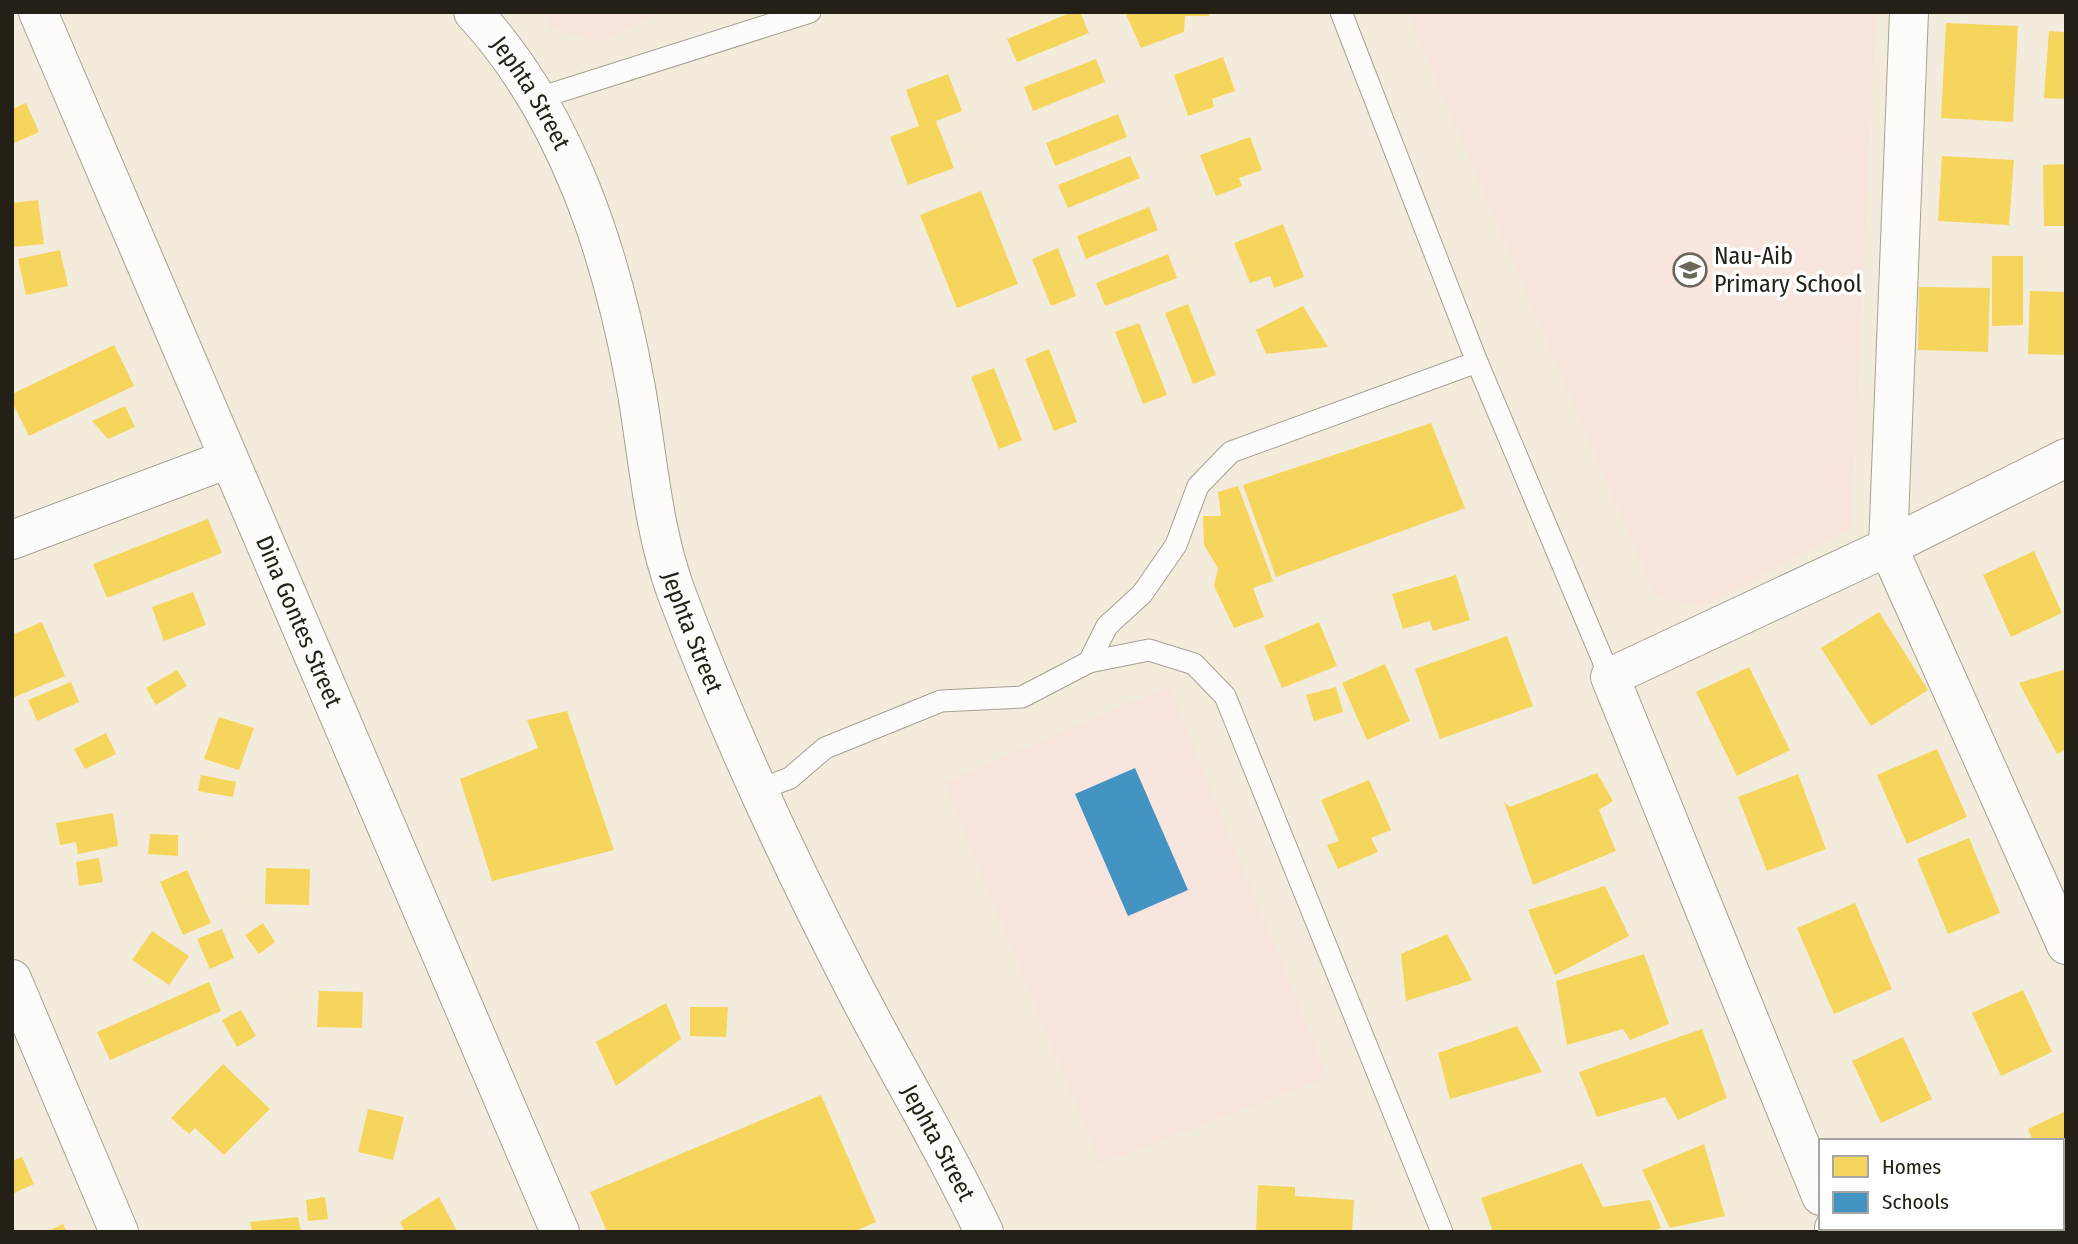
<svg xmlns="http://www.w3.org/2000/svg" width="2078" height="1244" font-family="'Fira Sans Condensed',sans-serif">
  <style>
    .education { fill: #f7e5de }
    .homes { fill: #f6d55c }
    .schools { fill: #4393c3 }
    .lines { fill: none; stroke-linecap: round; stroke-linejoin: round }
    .lane-casing { stroke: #a5a094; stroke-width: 23 }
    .street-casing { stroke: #a5a094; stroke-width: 40 }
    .lane { stroke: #fdfcfa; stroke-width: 21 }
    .street { stroke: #fdfcfa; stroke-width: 38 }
    .labels { text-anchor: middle; stroke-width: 7; stroke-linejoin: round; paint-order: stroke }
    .street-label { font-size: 24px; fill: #242015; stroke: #fefefe }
    .poi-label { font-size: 24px; fill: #242015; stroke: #fefefe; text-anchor: start }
  </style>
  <rect width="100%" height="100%" fill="#f3ecdc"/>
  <!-- education -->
  <g class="education">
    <polygon points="543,12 661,12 601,42 550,28"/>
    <polygon points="1407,12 1876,12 1851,528 1701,607 1655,596"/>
    <polygon points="1169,686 1328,1077 1100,1164 944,783"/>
  </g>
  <!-- homes -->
  <g class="homes">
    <polygon points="1072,12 1080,12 1089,33 1017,62 1007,39"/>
    <polygon points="1125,12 1208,12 1209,16 1185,16 1184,32 1141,48"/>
    <polygon points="1946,23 2018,26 2013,122 1941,118"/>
    <polygon points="2049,31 2066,32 2066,99 2044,98"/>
    <polygon points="1223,57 1235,91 1212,99 1214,107 1188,116 1174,75"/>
    <polygon points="1096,59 1105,82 1033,111 1024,87"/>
    <polygon points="948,74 962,111 936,121 954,168 908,185 890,137 919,126 906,90"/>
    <polygon points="26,103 39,132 12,144 12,109"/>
    <polygon points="1118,114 1127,137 1055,166 1046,143"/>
    <polygon points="1250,137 1262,170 1239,178 1242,186 1216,196 1200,155"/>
    <polygon points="1130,156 1140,178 1068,208 1058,185"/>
    <polygon points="1942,156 2014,160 2009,225 1938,221"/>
    <polygon points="2066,164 2066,226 2044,226 2043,165"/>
    <polygon points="981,191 1018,284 957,308 920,215"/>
    <polygon points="38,200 44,244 12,247 12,203"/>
    <polygon points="1149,207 1158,230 1086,259 1077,236"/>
    <polygon points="1283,224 1304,277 1274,288 1270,276 1250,283 1234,243"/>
    <polygon points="1058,248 1076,296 1051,306 1032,259"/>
    <polygon points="60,250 68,286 26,295 18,259"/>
    <polygon points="1168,254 1177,278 1105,306 1096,283"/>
    <polygon points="1992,256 2023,256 2023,325 1992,326"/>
    <polygon points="1919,287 1990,288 1988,352 1918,350"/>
    <polygon points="2030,291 2066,292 2066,355 2028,354"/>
    <polygon points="1188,304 1216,375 1193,384 1165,313"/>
    <polygon points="1303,306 1328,347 1266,354 1256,330"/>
    <polygon points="1139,323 1167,395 1143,404 1115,332"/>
    <polygon points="114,345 134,386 29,436 12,402 12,394"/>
    <polygon points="1049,349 1077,422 1054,431 1025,359"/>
    <polygon points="994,368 1022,440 999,449 971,377"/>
    <polygon points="125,406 135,427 108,439 92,421"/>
    <polygon points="1431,423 1465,508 1276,577 1243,485"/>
    <polygon points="1238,486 1273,581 1253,588 1264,617 1234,628 1214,586 1218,568 1204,545 1203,516 1221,516 1218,492"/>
    <polygon points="208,519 222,553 107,598 93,564"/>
    <polygon points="2034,551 2062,613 2011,637 1983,575"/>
    <polygon points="1456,575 1470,620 1433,631 1430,621 1403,629 1392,594"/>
    <polygon points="193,592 206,625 164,641 152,607"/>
    <polygon points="1879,612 1928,690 1871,726 1821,648"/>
    <polygon points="42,622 65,676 12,698 12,635"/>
    <polygon points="1319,622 1337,666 1282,688 1264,646"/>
    <polygon points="1507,636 1533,706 1440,739 1415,669"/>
    <polygon points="1385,664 1410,721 1367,740 1342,683"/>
    <polygon points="1749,667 1790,750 1737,776 1696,692"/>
    <polygon points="2066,669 2066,749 2057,754 2019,683"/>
    <polygon points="177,670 187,686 156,705 146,688"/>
    <polygon points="71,682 79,702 37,721 28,700"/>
    <polygon points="1336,687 1343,712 1314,721 1306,695"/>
    <polygon points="567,711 614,850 492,881 460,779 538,748 527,720"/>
    <polygon points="219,717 254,728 239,770 204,759"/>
    <polygon points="106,733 116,754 85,769 74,749"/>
    <polygon points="1937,749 1967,817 1907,844 1877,775"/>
    <polygon points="1597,773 1613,801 1599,810 1616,851 1533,885 1504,802 1510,807"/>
    <polygon points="1798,774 1826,849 1767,871 1738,797"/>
    <polygon points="201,775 236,782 233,797 198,791"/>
    <polygon points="1369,780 1391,830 1371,838 1378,852 1338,869 1327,845 1339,841 1321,800"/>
    <polygon points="113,813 118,846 78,854 76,842 60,845 56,823"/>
    <polygon points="150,834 178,835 178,856 148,854"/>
    <polygon points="1969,838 2000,913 1948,934 1917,859"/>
    <polygon points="99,858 103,882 79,886 76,862"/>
    <polygon points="266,868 310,869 309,905 265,904"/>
    <polygon points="187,870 211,923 183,935 160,882"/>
    <polygon points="1605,886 1629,936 1555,975 1528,910"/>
    <polygon points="1855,903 1892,989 1834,1014 1797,928"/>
    <polygon points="263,923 275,942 259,954 245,935"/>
    <polygon points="222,929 234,958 210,969 197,939"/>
    <polygon points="152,931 189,956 169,985 132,960"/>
    <polygon points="1447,934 1472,980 1406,1001 1401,954"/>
    <polygon points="1644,954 1669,1024 1630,1040 1623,1029 1567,1045 1556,981"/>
    <polygon points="209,982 221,1011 110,1060 97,1032"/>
    <polygon points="2023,990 2052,1052 2001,1076 1972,1013"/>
    <polygon points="319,991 363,992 362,1028 317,1027"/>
    <polygon points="666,1003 681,1039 616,1086 596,1042"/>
    <polygon points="690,1007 728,1007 726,1037 690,1036"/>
    <polygon points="241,1010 256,1036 237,1047 222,1020"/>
    <polygon points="1517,1026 1542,1072 1450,1099 1438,1053"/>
    <polygon points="1702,1029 1727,1098 1678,1120 1665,1097 1597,1117 1579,1072"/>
    <polygon points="1903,1037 1932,1099 1881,1123 1852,1061"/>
    <polygon points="223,1064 270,1109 224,1155 195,1128 189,1134 171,1118"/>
    <polygon points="821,1095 876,1222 853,1232 607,1232 590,1192"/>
    <polygon points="368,1109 404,1117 393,1160 358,1152"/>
    <polygon points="2066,1111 2066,1187 2062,1188 2062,1141 2033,1141 2028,1129"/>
    <polygon points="1704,1144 1725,1216 1670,1228 1642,1170"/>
    <polygon points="22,1157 34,1184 12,1194 12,1161"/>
    <polygon points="1582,1163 1603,1207 1650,1200 1661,1228 1650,1232 1493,1232 1481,1198"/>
    <polygon points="1258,1185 1295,1187 1295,1196 1354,1200 1352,1232 1256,1232"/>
    <polygon points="325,1197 328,1219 308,1221 306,1200"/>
    <polygon points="439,1197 457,1231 405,1232 400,1222"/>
    <polygon points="298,1217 301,1232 252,1232 250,1222"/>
    <polygon points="63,1224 67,1232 46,1232"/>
    <polygon points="1938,1228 2000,1228 2001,1232 1939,1232"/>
  </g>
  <!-- schools -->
  <polygon class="schools" points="1135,768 1188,890 1128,916 1075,794"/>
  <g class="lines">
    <defs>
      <g id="lane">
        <polyline points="1341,12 1477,362 1610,677"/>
        <polyline points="539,98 810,12"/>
        <polyline points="1089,662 1149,650 1194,664 1225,696 1442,1232"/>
        <polyline points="759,790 790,778 825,748 941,701 1022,697 1089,662 1107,626 1142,594 1176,545 1198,486 1231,452 1477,362"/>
      </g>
      <g id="street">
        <path id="s1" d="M38 12 560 1232"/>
        <path id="s2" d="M473 12C567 114 612 254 636 388 648 456 652 526 676 592 726 725 787 857 852 983 895 1067 944 1147 984 1232"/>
        <polyline points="1909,12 1888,547 2066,945"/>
        <polyline points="12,540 228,459"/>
        <polyline points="12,979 119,1232"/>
        <polyline points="1821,1196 1610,677 1888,547 2066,458"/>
        <polyline points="1834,1228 1835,1232"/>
      </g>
    </defs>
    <!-- lane casing -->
    <use href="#lane" class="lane-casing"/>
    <!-- street casing -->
    <use href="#street" class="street-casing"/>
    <!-- lane -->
    <use href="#lane" class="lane"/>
    <!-- street -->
    <use href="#street" class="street"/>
  </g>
  <!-- icons -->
  <defs>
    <symbol id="school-ring" viewBox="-11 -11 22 22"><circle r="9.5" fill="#fefefe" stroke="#6c675b" stroke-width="1.5"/><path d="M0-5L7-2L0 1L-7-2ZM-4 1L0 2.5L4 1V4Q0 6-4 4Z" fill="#6c675b"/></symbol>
  </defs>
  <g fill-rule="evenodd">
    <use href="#school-ring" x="1671" y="251" width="38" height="38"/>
  </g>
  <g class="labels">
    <!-- street labels -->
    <g class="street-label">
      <text dy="8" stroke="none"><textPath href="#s2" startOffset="100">Jephta Street</textPath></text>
      <text dy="8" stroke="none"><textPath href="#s1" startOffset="663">Dina Gontes Street</textPath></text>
      <text dy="8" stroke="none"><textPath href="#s2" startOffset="667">Jephta Street</textPath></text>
      <text dy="8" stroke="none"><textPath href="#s2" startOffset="1234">Jephta Street</textPath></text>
    </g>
    <!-- poi labels -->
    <g class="poi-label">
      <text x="1714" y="264">Nau-Aib<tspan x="1714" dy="28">Primary School</tspan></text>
    </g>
  </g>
  <!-- border -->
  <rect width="2078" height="1244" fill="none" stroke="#242015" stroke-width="28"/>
  <!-- legend -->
  <rect x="1819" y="1139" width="245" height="91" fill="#fefefe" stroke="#a7a5a1" stroke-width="2"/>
  <rect x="1833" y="1156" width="35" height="21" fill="#f6d55c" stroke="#a7a5a1" stroke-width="2"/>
  <text x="1882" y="1174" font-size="21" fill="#242015">Homes</text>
  <rect x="1833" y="1192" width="35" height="21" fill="#4393c3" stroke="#a7a5a1" stroke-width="2"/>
  <text x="1882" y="1209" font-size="21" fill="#242015">Schools</text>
</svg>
